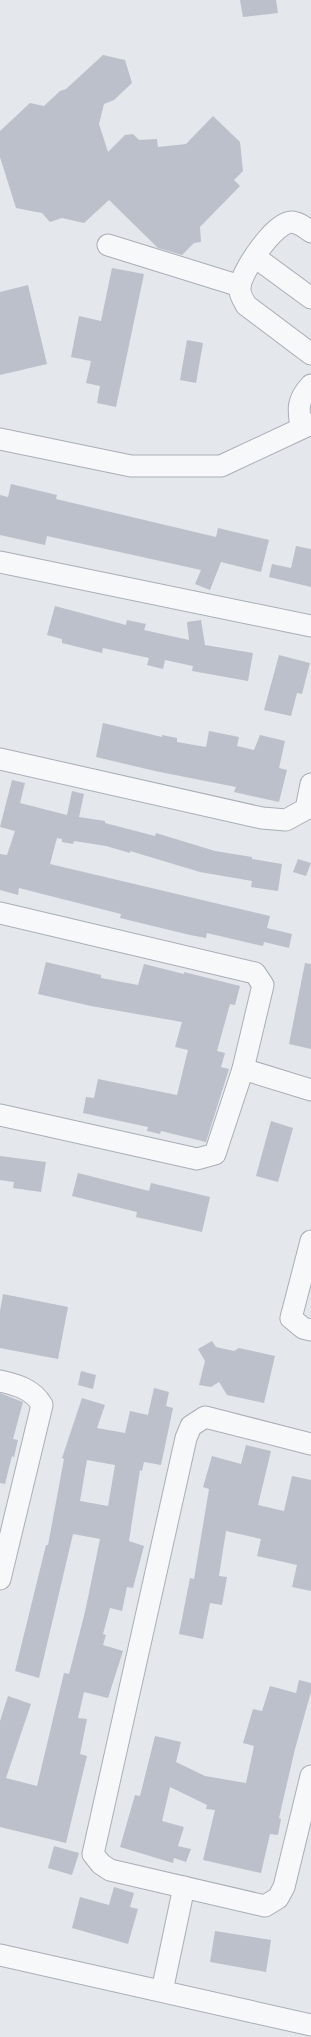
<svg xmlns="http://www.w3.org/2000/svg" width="311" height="2037" font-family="Commissioner,sans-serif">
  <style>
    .building { fill: #bbc0ca; fill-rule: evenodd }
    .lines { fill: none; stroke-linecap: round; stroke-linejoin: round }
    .minor-casing { stroke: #a9aeb7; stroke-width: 23 }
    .minor { stroke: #f7f8fa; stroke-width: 21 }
  </style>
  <rect width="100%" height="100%" fill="#e4e7ec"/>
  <!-- building -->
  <g class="building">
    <polygon points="240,0 276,0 278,13 243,17"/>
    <polygon points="103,55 125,60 132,83 114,100 104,104 99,124 108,152 125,135 133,134 139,140 157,139 158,147 186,144 213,116 240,142 243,171 234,180 240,186 200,227 201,242 194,243 182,255 158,248 109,200 84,223 62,218 50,222 42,213 16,208 0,157 0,131 30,103 44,106 60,91 66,89"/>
    <polygon points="112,268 144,274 116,407 97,403 100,386 86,383 91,361 71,357 79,316 101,321"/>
    <polygon points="28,285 47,364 0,375 0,292"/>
    <polygon points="187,340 203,343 196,383 180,380"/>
    <polygon points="11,484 57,495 56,499 216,537 218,528 269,540 261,572 221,562 210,590 195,584 201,570 47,536 45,545 0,535 0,495 8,497"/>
    <polygon points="296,546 311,549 311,587 269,577 272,564 291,568"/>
    <polygon points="55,606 126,625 127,620 146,624 144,630 189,640 187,622 201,620 205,645 253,653 248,681 192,671 193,666 165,660 163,669 147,665 149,658 103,648 102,653 62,643 62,639 47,635"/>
    <polygon points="279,655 310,663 302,694 297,693 291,716 264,710"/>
    <polygon points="103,723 162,737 162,735 177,738 177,742 206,747 209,731 239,737 237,746 254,750 260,735 285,741 279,768 287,770 279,802 234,792 236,787 155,771 96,757"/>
    <polygon points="12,780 25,783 20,803 67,815 72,791 84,794 79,817 105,821 105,823 155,836 156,833 215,851 252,857 252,859 282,864 278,891 251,887 252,881 200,872 130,851 130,853 106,846 74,841 73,844 62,842 62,839 57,838 50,864 270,916 267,928 292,934 289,948 264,942 263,946 207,933 206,938 190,935 120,918 121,914 19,888 18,895 0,890 0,854 7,855 15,831 0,827"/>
    <polygon points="298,859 311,863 306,876 293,872"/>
    <polygon points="46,962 101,975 101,978 138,985 144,964 184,974 184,972 240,986 235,1005 230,1004 217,1051 225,1053 221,1067 229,1069 206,1142 161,1131 160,1134 147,1131 148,1127 83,1113 86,1097 94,1098 98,1079 177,1095 188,1050 175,1047 182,1022 91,1006 38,994"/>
    <polygon points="305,963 311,964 311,1049 289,1044"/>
    <polygon points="271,1121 293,1128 278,1182 256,1176"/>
    <polygon points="0,1156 46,1162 41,1192 13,1188 14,1182 0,1180"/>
    <polygon points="78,1173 149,1191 151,1183 210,1197 202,1232 136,1217 137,1212 72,1196"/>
    <polygon points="3,1294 68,1307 58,1359 0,1348 0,1311"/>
    <polygon points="212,1341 216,1347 234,1351 239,1348 275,1356 264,1403 227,1395 219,1382 211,1387 199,1385 205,1361 198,1349"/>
    <polygon points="81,1371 96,1375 93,1389 78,1385"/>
    <path d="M154 1388 169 1392 166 1406 173 1408 161 1465 144 1462 142 1471 140 1470 129 1541 144 1546 133 1588 127 1587 122 1611 110 1608 103 1634 106 1635 103 1645 123 1651 108 1698 84 1692 78 1718 87 1719 80 1754 87 1756 66 1843 0 1827V1721L8 1696 31 1704 6 1778 37 1786 64 1673 69 1674 85 1612 100 1539 73 1534 39 1678 15 1671 46 1545H48L64 1459 62 1458 82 1398 105 1405 97 1428 125 1433 130 1411 148 1415ZM87 1460 115 1465 108 1506 80 1501Z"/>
    <polygon points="0,1393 23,1402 13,1439 18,1440 14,1457 12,1456 5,1484 0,1483"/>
    <polygon points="246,1445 271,1451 258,1505 284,1511 292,1476 311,1480 311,1591 292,1587 297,1565 257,1556 261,1539 226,1531 219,1576 227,1577 222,1605 210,1603 203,1639 179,1634 190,1578 194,1579 209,1489 203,1487 212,1456 241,1464"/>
    <polygon points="299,1680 311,1683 311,1692 295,1749 279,1818 281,1819 278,1835 270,1834 261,1873 203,1860 215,1810 206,1809 207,1805 170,1787 162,1821 184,1827 178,1846 191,1849 186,1862 174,1858 173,1863 120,1847 135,1795 140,1796 155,1736 181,1742 176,1762 205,1776 246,1783 254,1746 243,1743 253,1709 262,1711 270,1686 296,1693"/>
    <polygon points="54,1846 79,1853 72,1875 48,1868"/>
    <polygon points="114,1887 134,1893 130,1907 138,1909 128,1944 72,1928 80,1897 109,1905"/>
    <polygon points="215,1931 271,1940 266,1972 210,1962"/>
  </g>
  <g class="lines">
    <defs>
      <g id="minor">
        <path d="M311 232C305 227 299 223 292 222 275 221 241 272 240 287 239 294 243 299 246 305L311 354"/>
        <polyline points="108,245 240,286"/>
        <polyline points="255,257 311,298"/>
        <path d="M301 427C298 408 297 400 311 385"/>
        <polyline points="0,439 131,466 221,466 311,424"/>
        <polyline points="0,562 311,626"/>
        <polyline points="0,759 262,818 286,820 306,809 311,784"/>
        <polyline points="0,913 255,973 263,985 243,1069 215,1154 197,1159 0,1115"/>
        <polyline points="243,1069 311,1090"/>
        <polyline points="311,1241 291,1318 303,1328 311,1330"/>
        <path d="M0 1381C17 1385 33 1389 42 1405L0 1579"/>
        <polyline points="311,1444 205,1417 191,1426 186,1438 93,1854 101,1864 110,1870 265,1906 278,1898 284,1887 311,1776"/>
        <polyline points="0,1955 311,2025"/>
        <polyline points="162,1991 184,1887"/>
      </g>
    </defs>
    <!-- minor casing -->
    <use href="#minor" class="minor-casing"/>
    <!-- minor -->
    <use href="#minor" class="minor"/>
  </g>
</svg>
